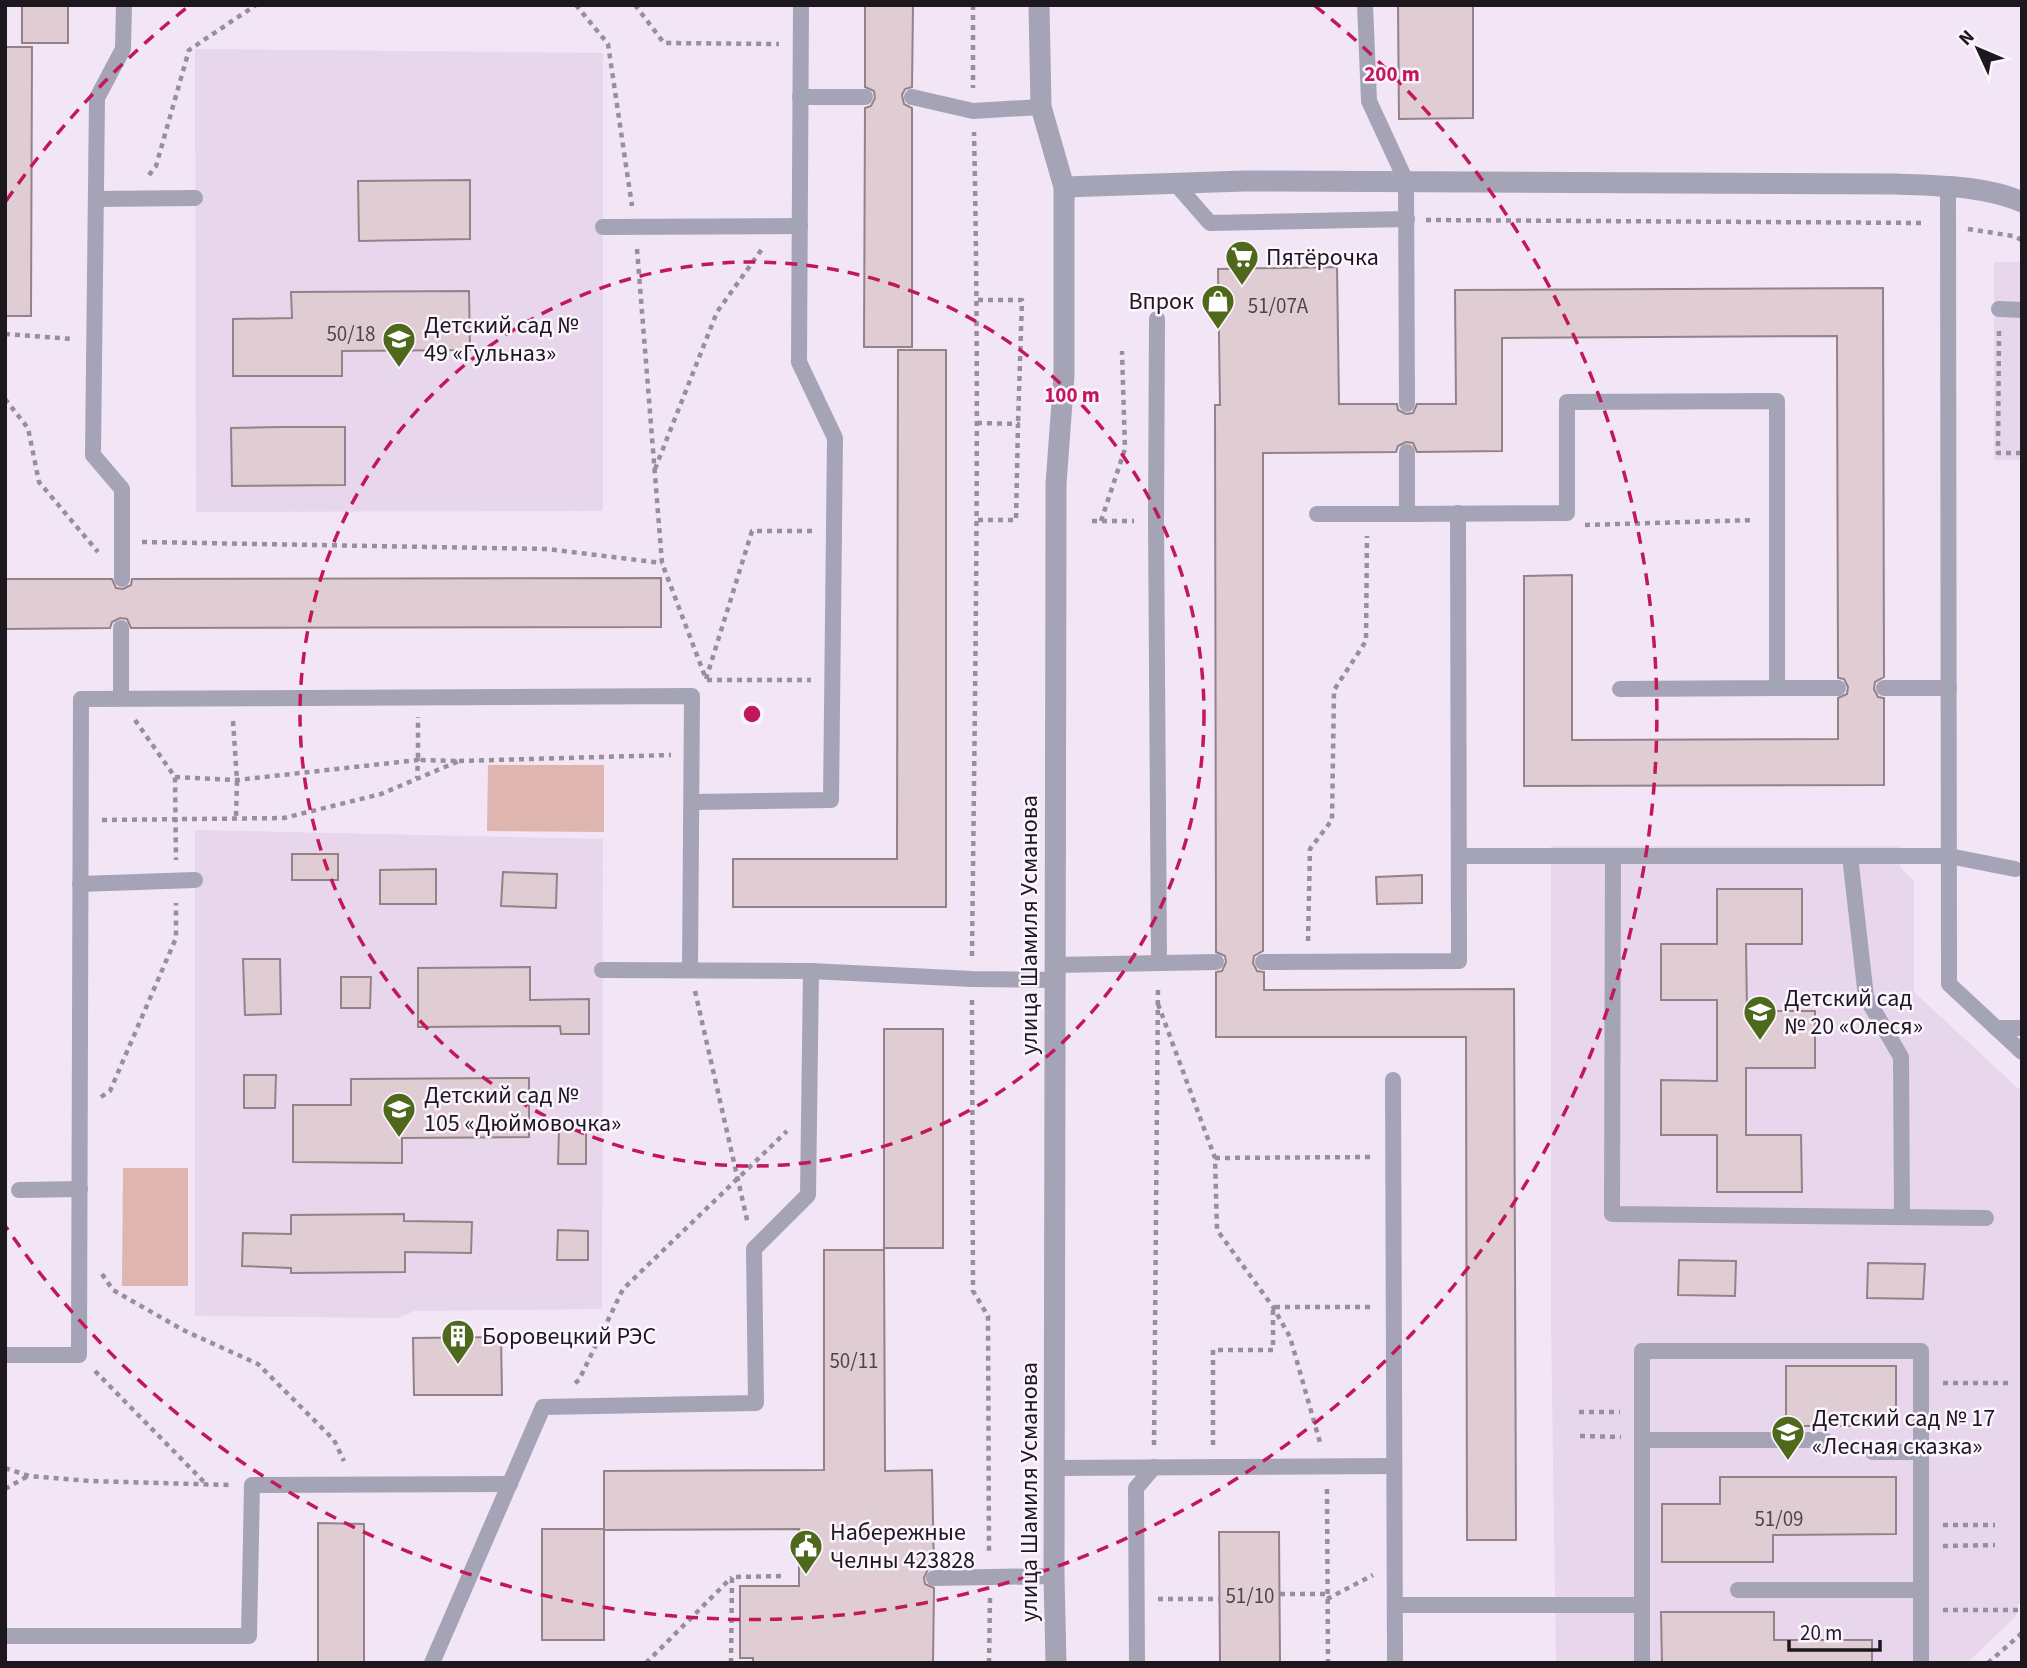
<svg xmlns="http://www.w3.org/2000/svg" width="2027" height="1668" font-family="'Source Sans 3',sans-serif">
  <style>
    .built { fill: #e7d6ec }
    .green { fill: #dfb5b0 }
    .building { fill: #e0ccd3; stroke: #958289; stroke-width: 2 }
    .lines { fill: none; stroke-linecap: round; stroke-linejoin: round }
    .path { stroke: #998f9b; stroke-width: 4.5; stroke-dasharray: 5 5; stroke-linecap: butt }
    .lane { stroke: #a4a4b6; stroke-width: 16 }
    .street { stroke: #a4a4b6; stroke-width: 21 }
    .ring { fill: none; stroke: #c2185b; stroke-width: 3.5; stroke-dasharray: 12 9 }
    .labels { text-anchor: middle; stroke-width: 5; stroke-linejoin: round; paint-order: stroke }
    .number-label { font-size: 21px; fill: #4d454a }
    .poi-label { font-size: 24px; fill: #1c181d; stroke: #fcf4fe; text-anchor: start }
    .street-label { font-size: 24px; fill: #1c181d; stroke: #fcf4fe }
    .centre { fill: #c2185b; stroke: #fcf4fe; stroke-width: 3.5 }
    .ring-label { font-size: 21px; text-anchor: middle; font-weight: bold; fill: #c2185b; stroke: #fcf4fe; stroke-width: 5; stroke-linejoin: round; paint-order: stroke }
  </style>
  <rect width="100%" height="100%" fill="#f2e5f5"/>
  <!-- built -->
  <g class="built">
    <polygon points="195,49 603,53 603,511 196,512"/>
    <rect x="1994" y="262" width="28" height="198"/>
    <polygon points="195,830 603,839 602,1309 414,1311 398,1318 195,1316"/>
    <polygon points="1551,846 1900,846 1900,867 1914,881 1914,992 2022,1092 2022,1603 2018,1604 2016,1616 1967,1663 1556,1663 1551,1321"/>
  </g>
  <!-- green -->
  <g class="green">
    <polygon points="488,765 604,765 604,832 487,831"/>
    <polygon points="123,1168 188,1168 188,1286 122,1286"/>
  </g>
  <!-- building -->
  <g class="building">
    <rect x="22" y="5" width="46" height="38"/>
    <polygon points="865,5 913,5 912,87 905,89 902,95 904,104 912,108 912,347 864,347 865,108 871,106 875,98 874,91 865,87"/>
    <polygon points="1398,5 1473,5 1473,118 1399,119"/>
    <polygon points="5,47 32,47 31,316 5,316"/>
    <polygon points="470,180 470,239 359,241 358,181"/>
    <polygon points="1337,267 1339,404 1397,404 1398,410 1406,414 1413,413 1417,404 1456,404 1455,290 1883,288 1884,677 1875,682 1874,689 1878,697 1884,698 1884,785 1524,786 1524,576 1572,575 1572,740 1838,739 1838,698 1847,694 1848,687 1844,679 1838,678 1837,336 1502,338 1502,451 1417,452 1413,443 1406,442 1398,446 1396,452 1263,453 1263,951 1254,956 1253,963 1257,971 1264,972 1264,990 1514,989 1516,1540 1467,1540 1466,1037 1216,1037 1216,972 1222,971 1226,962 1225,956 1216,952 1215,405 1220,405 1218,269"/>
    <polygon points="469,291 470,350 342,351 342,376 233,376 233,319 292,318 291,292"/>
    <polygon points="898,350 946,350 946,907 733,907 733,859 897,859"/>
    <polygon points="282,427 345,427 345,485 232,486 231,428"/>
    <polygon points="661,578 661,627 131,628 127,619 120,618 112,622 110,628 5,629 5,579 112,579 116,588 123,589 131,585 132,579"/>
    <rect x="292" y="854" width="46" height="26"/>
    <polygon points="436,869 436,904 380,904 380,870"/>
    <polygon points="503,872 557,874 556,908 501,906"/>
    <polygon points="1422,875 1422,903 1377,904 1376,877"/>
    <polygon points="1717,889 1802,889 1802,944 1746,944 1747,1011 1815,1011 1815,1068 1746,1068 1746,1135 1801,1135 1802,1192 1717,1192 1717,1135 1661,1135 1661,1080 1717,1081 1717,1000 1661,1000 1661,944 1717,944"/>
    <polygon points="243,959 280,959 281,1014 245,1015"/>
    <polygon points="530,967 530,1000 589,999 589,1034 561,1034 560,1026 418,1027 418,968"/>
    <polygon points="341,977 371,977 370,1008 341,1008"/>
    <rect x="884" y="1029" width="59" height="219"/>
    <polygon points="244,1075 276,1075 275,1108 244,1108"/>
    <polygon points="529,1078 529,1137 402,1138 402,1163 293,1162 293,1105 351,1105 351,1079"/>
    <polygon points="559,1130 586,1130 586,1164 558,1164"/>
    <polygon points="404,1214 404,1221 472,1222 471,1253 405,1252 405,1272 291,1273 291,1268 242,1266 243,1233 291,1234 291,1215"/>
    <polygon points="558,1230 588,1231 588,1260 557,1260"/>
    <polygon points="824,1250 884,1250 885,1471 932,1470 934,1568 928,1569 924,1578 925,1584 934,1588 933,1663 753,1663 753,1658 740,1658 740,1586 799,1586 799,1529 604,1530 604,1471 824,1470"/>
    <polygon points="1679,1260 1736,1261 1735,1296 1678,1295"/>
    <polygon points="1868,1263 1925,1264 1923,1299 1867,1298"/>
    <polygon points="501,1337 502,1395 414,1395 413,1338"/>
    <rect x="1786" y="1366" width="110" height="60"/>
    <polygon points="1720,1477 1896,1477 1896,1534 1773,1535 1773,1562 1662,1562 1662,1504 1720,1504"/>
    <polygon points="318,1523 364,1524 364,1663 318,1663"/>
    <rect x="542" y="1529" width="62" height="111"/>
    <polygon points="1219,1532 1279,1532 1280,1663 1220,1663"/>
    <polygon points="1661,1612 1774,1612 1774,1640 1872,1640 1872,1663 1662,1663"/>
  </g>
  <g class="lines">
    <!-- path -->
    <g class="path">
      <polyline points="576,5 608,44 632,206"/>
      <polyline points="635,5 664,43 779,44"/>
      <polyline points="973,5 973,88"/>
      <polyline points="149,175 156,166 189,50 256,5"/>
      <polyline points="1426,220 1925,223"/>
      <polyline points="1968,229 2013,236 2022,240"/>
      <polyline points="637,249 662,563 706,679"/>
      <polyline points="978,300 1022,300 1018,424"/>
      <polyline points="1999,331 1998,453 2022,453"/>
      <polyline points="5,334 72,339"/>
      <polyline points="5,399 28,428 39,482 98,552"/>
      <polyline points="977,423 1018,424 1016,520 977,520"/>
      <polyline points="655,469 717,312 762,249"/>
      <polyline points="1092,521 1134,521"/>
      <polyline points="1101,521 1125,449 1122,351"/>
      <polyline points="1585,525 1755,520"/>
      <polyline points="142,542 547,549 662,563"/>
      <polyline points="706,679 752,531 813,531"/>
      <polyline points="707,680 811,680"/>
      <polyline points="135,720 175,777 176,860"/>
      <polyline points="233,721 237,780 236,818"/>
      <polyline points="459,761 671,755"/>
      <polyline points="175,777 237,780 418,760 417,778"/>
      <polyline points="102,820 284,818 381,794 459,761 418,760 418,717"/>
      <polyline points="1308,941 1310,849 1332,820 1334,690 1366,641 1367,536"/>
      <path d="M972 956C975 682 980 407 974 132"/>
      <polyline points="695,991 748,1224"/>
      <polyline points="972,1000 973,1291 988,1316 989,1554"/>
      <polyline points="1158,1004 1215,1158 1217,1230 1273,1307 1290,1337 1321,1446"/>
      <polyline points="101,1097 110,1091 176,938 176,903"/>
      <polyline points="1215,1158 1372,1157"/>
      <polyline points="102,1274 113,1290 183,1330 258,1364 334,1440 344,1461"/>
      <polyline points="95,1371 207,1485"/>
      <polyline points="575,1383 579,1380 623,1289 787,1131"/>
      <polyline points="1943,1383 2008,1383"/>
      <polyline points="1579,1412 1620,1412"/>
      <polyline points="1580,1436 1621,1437"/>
      <polyline points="1154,1445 1158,985"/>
      <polyline points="1213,1445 1213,1350 1273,1350 1273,1307 1372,1307"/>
      <polyline points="5,1468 29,1476 90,1481 230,1485"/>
      <polyline points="5,1489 28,1476"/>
      <polyline points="1327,1489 1328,1663"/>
      <polyline points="1943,1525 1995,1525"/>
      <polyline points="1943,1546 1995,1545"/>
      <polyline points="1280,1594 1328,1594"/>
      <polyline points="1158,1599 1220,1599"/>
      <polyline points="1327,1599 1373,1575"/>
      <polyline points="1943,1610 2022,1610"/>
      <polyline points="646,1663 732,1577"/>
      <polyline points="731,1663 732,1577 786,1576"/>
      <polyline points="989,1663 990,1598"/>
      <polyline points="1988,1663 2022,1633"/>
    </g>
    <!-- lane -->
    <g class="lane">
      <polyline points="1365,5 1369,101 1406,181 1407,404"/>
      <polyline points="800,97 865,97"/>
      <polyline points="912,97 973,111 1041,107"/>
      <polyline points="1175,183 1210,223 1407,219"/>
      <polyline points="1948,186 1949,984 2022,1052"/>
      <polyline points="96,199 195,198"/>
      <polyline points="603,227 800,226"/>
      <polyline points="1999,309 2022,310"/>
      <polyline points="1157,319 1156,520 1159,963"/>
      <polyline points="1407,452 1407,514 1567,513 1567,402 1777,401 1777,688 1620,689"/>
      <polyline points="1317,514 1407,514"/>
      <polyline points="122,579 122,489 93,455 97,98 123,49 124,5"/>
      <polyline points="1777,688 1838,688"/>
      <polyline points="1884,688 1949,688"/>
      <polyline points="121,698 121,628"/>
      <polyline points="692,802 831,800 835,438 799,362 801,5"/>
      <polyline points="1459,856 1949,856 2015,869"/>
      <polyline points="1850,856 1866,997 1901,1057 1902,1217"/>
      <polyline points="1613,857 1612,1214 1986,1218"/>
      <polyline points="80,884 195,880"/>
      <polyline points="1263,962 1459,961 1458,513"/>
      <polyline points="1055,965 1216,962"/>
      <polyline points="602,970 811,971"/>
      <polyline points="1996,1028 2022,1028"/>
      <polyline points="1393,1080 1395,1663"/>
      <polyline points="19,1190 80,1189"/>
      <polyline points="5,1355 79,1355 81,699 692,696 690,969"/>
      <polyline points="1642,1440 1824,1440"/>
      <polyline points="1873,1452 1921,1452"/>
      <polyline points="1054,1468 1394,1466"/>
      <polyline points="934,1578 1054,1576"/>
      <polyline points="1738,1590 1921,1590"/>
      <polyline points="1395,1605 1642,1605"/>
      <polyline points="5,1636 249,1636 252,1485 510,1484"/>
      <polyline points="432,1663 543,1407 756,1403 754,1249 808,1195 811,971 972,979 1055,980"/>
      <polyline points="1137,1663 1136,1488 1154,1467"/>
      <polyline points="1642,1663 1642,1351 1921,1351 1921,1663"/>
    </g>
    <!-- street -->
    <g class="street">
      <polyline points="1039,5 1041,107 1064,187 1064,375 1056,484 1056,520 1054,1576 1056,1663"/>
      <path d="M1064 187 1245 181 1896 184C1937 186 1984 185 2022 202"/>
    </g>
  </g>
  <!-- distance rings -->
  <g class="ring">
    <circle cx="752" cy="714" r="452"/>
    <path d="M6 201A905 905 0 0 1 189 6M1315 6A905 905 0 1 1 6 1227"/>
  </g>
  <!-- icons -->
  <defs>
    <symbol id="supermarket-pin" viewBox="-11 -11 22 30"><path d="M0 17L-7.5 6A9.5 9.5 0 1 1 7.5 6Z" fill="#4e691b" stroke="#fcf4fe"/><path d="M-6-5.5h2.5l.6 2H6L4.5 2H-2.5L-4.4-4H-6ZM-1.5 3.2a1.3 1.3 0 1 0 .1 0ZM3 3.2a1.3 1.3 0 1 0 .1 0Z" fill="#fff"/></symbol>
    <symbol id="shop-pin" viewBox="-11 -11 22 30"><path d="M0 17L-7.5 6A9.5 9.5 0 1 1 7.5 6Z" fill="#4e691b" stroke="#fcf4fe"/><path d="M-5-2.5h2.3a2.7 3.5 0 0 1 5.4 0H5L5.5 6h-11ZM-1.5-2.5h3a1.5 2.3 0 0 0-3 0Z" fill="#fff"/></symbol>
    <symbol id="school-pin" viewBox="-11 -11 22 30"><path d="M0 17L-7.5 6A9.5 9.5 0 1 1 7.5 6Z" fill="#4e691b" stroke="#fcf4fe"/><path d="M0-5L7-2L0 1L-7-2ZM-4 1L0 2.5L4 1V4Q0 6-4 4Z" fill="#fff"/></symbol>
    <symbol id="building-pin" viewBox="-11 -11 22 30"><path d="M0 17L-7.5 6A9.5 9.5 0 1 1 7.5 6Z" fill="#4e691b" stroke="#fcf4fe"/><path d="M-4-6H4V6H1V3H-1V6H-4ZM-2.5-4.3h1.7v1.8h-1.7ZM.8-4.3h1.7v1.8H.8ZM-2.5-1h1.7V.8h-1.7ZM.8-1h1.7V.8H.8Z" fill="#fff"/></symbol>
    <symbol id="civic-pin" viewBox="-11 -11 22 30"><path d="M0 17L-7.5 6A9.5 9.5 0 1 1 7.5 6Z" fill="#4e691b" stroke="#fcf4fe"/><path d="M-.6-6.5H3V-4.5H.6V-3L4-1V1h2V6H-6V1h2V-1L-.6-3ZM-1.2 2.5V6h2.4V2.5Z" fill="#fff"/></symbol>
  </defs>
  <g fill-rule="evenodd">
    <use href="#supermarket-pin" x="1223" y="238" width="38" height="52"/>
    <use href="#shop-pin" x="1199" y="282" width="38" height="52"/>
    <use href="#school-pin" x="380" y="320" width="38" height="52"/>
    <use href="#school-pin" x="1741" y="993" width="38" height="52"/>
    <use href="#school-pin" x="380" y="1090" width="38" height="52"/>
    <use href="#building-pin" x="439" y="1317" width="38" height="52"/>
    <use href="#school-pin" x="1769" y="1413" width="38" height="52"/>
    <use href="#civic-pin" x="787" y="1527" width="38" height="52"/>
  </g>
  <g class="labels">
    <!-- number labels -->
    <g class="number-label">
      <text x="1278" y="313">51/07А</text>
      <text x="351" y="341">50/18</text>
      <text x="854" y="1368">50/11</text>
      <text x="1779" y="1526">51/09</text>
      <text x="1250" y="1603">51/10</text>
    </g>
    <!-- poi labels -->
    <g class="poi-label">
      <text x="1266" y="265">Пятёрочка</text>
      <text x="1194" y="309" text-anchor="end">Впрок</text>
      <text x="424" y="333">Детский сад №<tspan x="424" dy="28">49 «Гульназ»</tspan></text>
      <text x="1784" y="1006">Детский сад<tspan x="1784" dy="28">№ 20 «Олеся»</tspan></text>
      <text x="424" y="1103">Детский сад №<tspan x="424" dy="28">105 «Дюймовочка»</tspan></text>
      <text x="482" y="1344">Боровецкий РЭС</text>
      <text x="1812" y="1426">Детский сад № 17<tspan x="1812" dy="28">«Лесная сказка»</tspan></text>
      <text x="830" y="1540">Набережные<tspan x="830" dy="28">Челны 423828</tspan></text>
    </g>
    <!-- street labels -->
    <g class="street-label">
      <text transform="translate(1029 925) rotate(-90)" y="8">улица Шамиля Усманова</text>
      <text transform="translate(1029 1492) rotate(-90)" y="8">улица Шамиля Усманова</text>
    </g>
  </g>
  <circle cx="752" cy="714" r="10" class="centre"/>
  <g class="ring-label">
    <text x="1392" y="81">200 m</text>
    <text x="1072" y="402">100 m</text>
  </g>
  <!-- border -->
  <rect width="2027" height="1668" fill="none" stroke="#1c181d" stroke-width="14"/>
  <!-- north arrow -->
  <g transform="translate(1978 49) rotate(314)" stroke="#fcf4fe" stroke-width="5" paint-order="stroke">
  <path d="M0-5L12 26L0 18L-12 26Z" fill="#1c181d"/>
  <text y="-10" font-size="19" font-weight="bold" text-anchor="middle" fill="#1c181d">N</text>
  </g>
  <!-- scale -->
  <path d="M1789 1640v10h91v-10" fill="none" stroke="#1c181d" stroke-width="3.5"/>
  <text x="1800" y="1640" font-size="21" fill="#1c181d" stroke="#fcf4fe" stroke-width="5" paint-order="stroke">20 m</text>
</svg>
